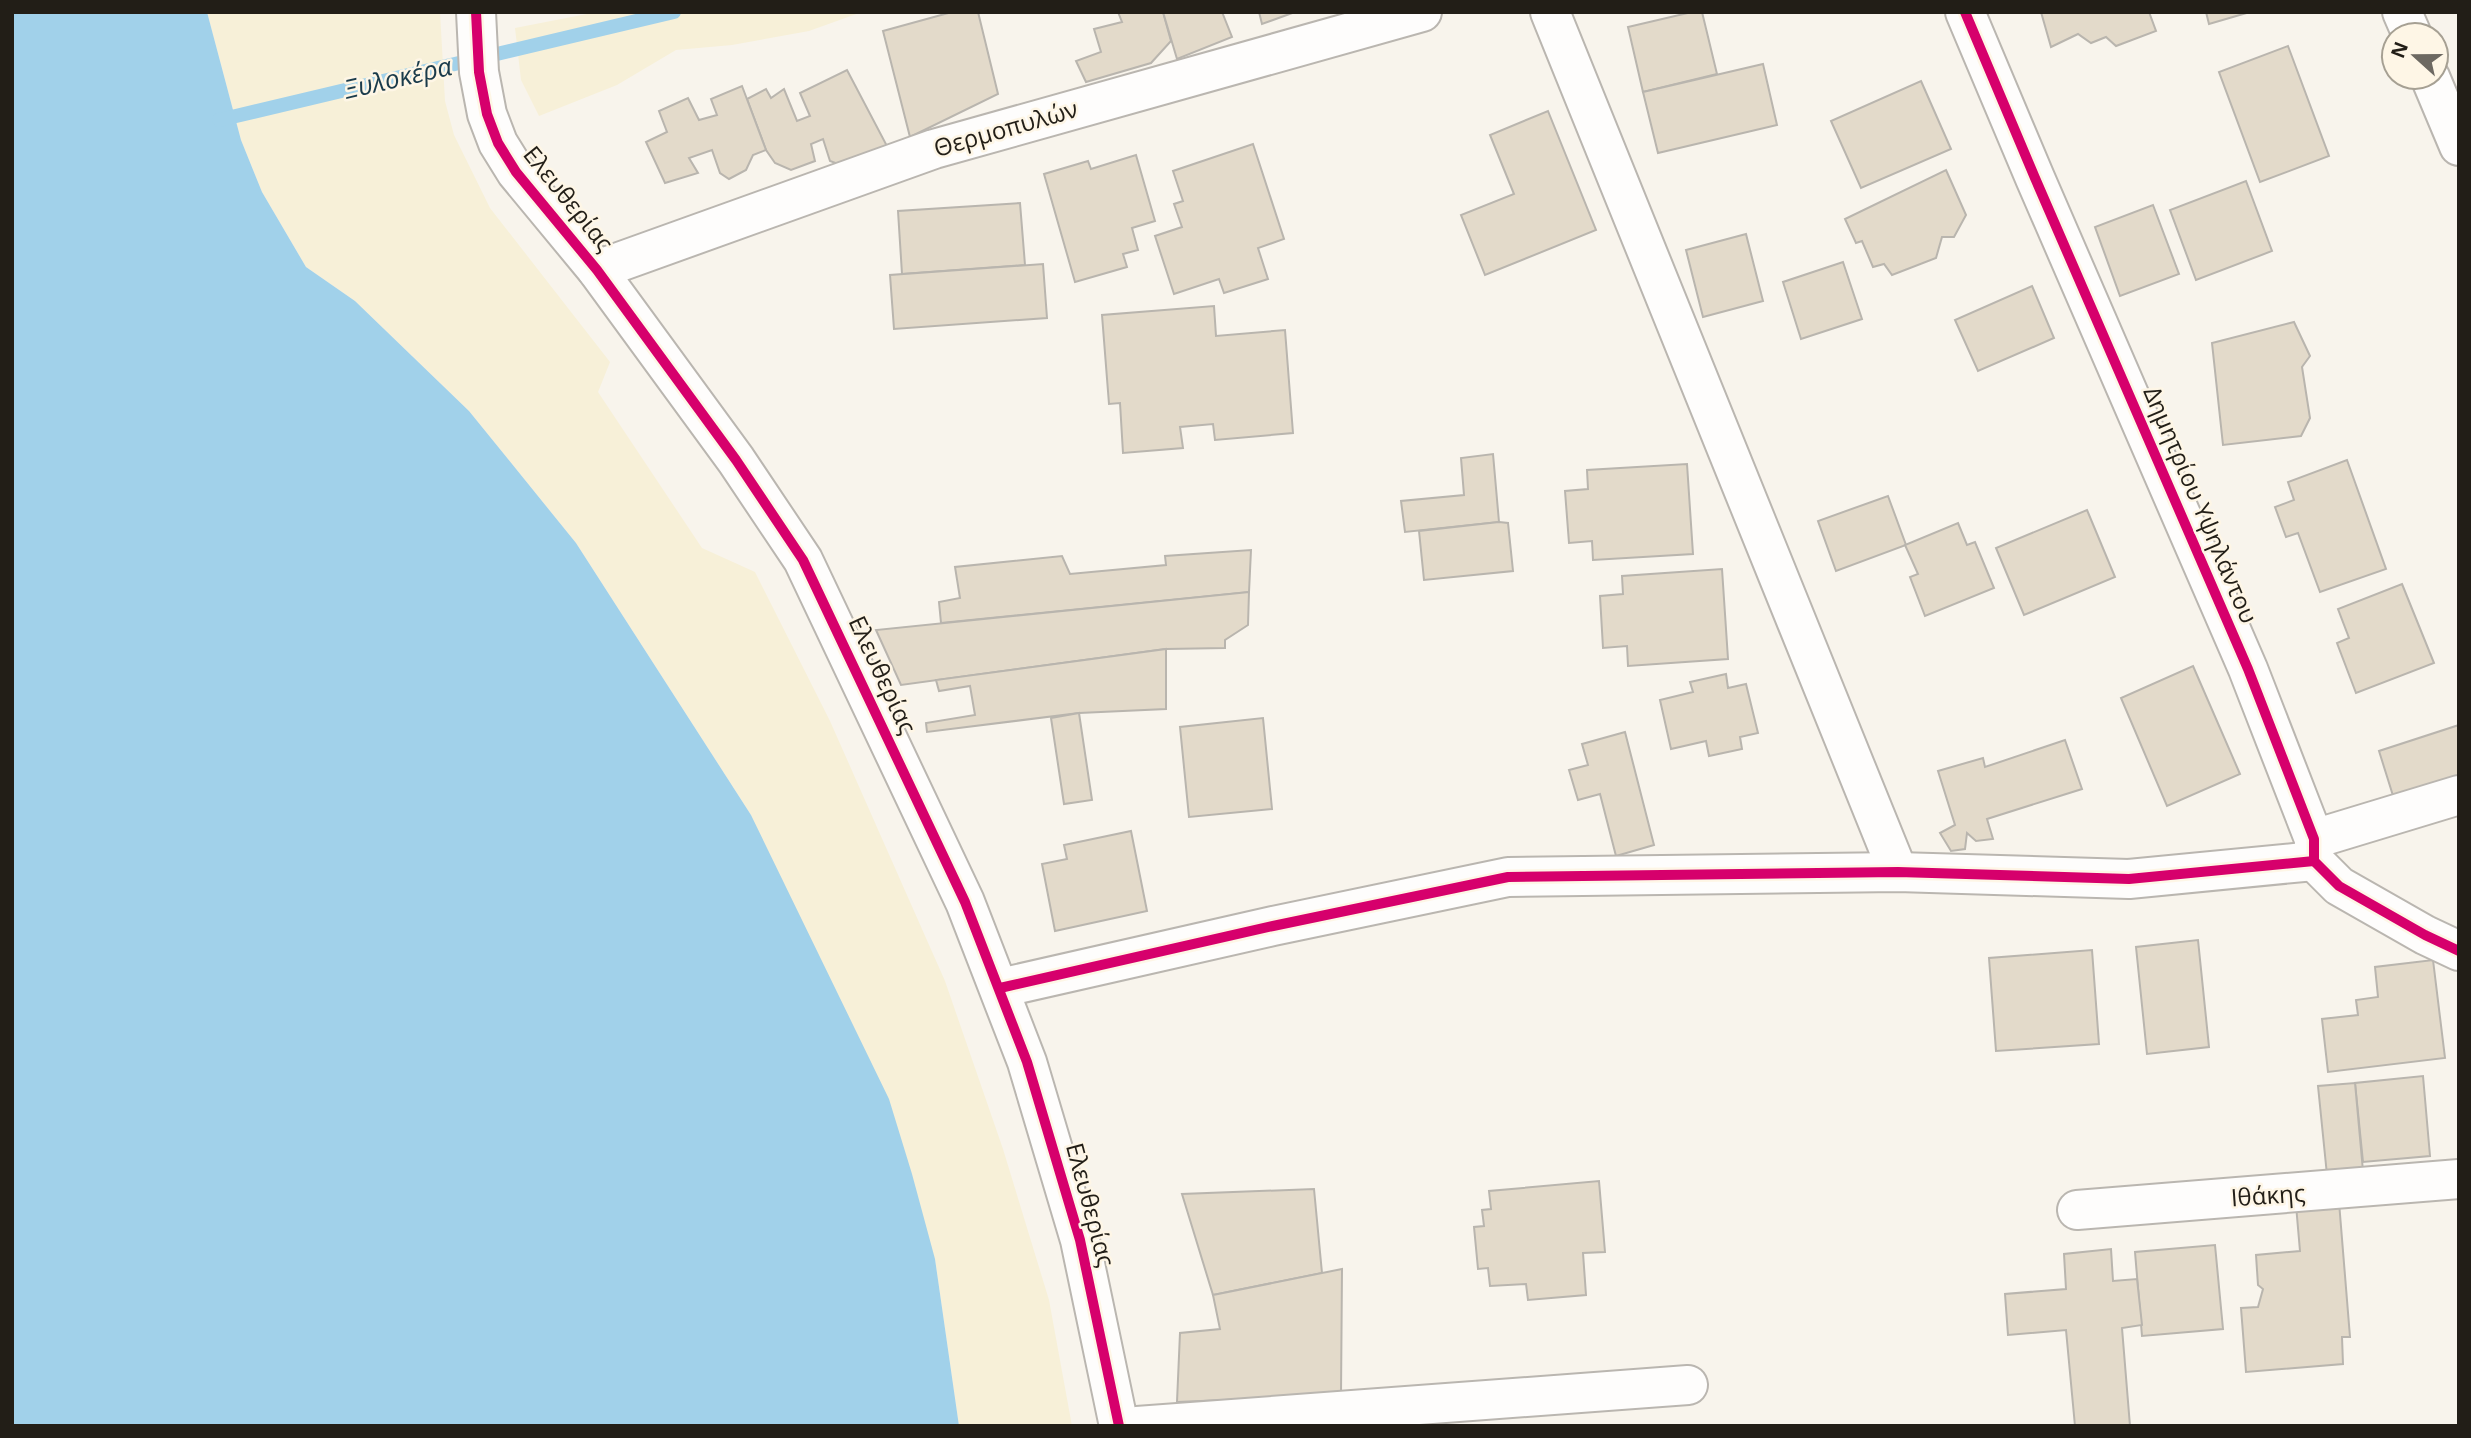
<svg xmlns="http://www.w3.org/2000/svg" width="2471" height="1438" font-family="'Open Sans',sans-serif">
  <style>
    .sand { fill: #f7f0d8 }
    .water { fill: #a1d1ea }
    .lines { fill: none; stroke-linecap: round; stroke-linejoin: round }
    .stream { stroke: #a1d1ea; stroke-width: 14 }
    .building { fill: #e3daca; stroke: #b9b5ae; stroke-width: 2 }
    .minor-casing { stroke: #bab6b0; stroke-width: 42 }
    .tertiary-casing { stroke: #bab6b0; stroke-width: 42 }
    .minor { stroke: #fefdfc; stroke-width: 38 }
    .tertiary { stroke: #fefdfc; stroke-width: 38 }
    .cycleway-casing { stroke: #fef6e6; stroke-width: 15 }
    .cycleway { stroke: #d6006c; stroke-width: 10 }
    .labels { text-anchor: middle; stroke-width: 5; stroke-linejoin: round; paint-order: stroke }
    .street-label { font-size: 24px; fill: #221e17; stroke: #fef6e6 }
    .water-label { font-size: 26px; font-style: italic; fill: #1a3b4b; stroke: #fef6e6 }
  </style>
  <rect width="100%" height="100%" fill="#f8f4ec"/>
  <!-- sand -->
  <g class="sand">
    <polygon points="207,12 440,12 445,101 454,135 490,208 610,362 598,392 702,548 755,572 830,721 945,981 1003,1149 1049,1300 1072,1426 959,1426 935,1259 751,815 576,543 469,411 355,301 306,267 262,192 241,140"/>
    <polygon points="597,12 862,12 809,31 732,45 676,50 617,85 539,116 521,80 515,28"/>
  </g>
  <!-- water -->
  <polygon class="water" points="12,12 207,12 241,140 262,192 306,267 355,301 469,411 576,543 751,815 889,1099 912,1174 935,1259 959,1426 12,1426"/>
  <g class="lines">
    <!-- stream -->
    <polyline class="stream" points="219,120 674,12"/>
  </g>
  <!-- building -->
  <g class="building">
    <polygon points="952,12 978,12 998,94 910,137 883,31"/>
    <polygon points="1118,12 1163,12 1171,41 1151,63 1086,82 1076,61 1101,52 1094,29 1122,22"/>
    <polygon points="1163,12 1222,12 1232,37 1177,59"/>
    <polygon points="1259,12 1295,12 1262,24"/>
    <polygon points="1692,12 1702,12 1717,74 1643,92 1628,27"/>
    <polygon points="2041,12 2149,12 2156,31 2116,46 2106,37 2091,43 2078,34 2051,47"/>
    <polygon points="2206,12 2250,12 2209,24"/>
    <polygon points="2288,46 2329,156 2260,182 2219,72"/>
    <polygon points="1763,64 1777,125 1658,153 1643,92"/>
    <polygon points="847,70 888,148 849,168 830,161 823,139 811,144 815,161 791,170 775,163 766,150 747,99 766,89 771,98 784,89 797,121 810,116 800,93"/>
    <polygon points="1921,81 1951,149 1861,188 1831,121"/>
    <polygon points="742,86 766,150 753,155 746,170 729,179 720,173 712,150 689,158 698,173 665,183 646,142 667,132 659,111 688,98 699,120 717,115 711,99"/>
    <polygon points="1548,111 1596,230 1485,275 1461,215 1514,194 1490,135"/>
    <polygon points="1253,144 1284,239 1258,248 1268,279 1224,293 1219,279 1174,294 1155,236 1182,227 1174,204 1183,201 1173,171"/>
    <polygon points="1136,155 1155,221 1132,228 1138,250 1123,254 1127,267 1075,282 1044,174 1088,161 1091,169"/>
    <polygon points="1946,170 1966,215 1954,237 1942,237 1936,258 1892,275 1884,264 1873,267 1862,241 1856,243 1845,219"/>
    <polygon points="2246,181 2272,251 2196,280 2170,210"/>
    <polygon points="1020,203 1025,265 902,274 898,211"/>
    <polygon points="2153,205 2179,274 2120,296 2095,227"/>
    <polygon points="1746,234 1763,301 1703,317 1686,250"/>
    <polygon points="1843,262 1862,319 1801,339 1783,282"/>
    <polygon points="1043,264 1047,318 894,329 890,275"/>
    <polygon points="2032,286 2054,338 1978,371 1955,320"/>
    <polygon points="1214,306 1216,336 1285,330 1293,433 1215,440 1213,424 1180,427 1183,448 1123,453 1120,403 1109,404 1102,315"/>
    <polygon points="2294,322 2310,356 2302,367 2310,418 2301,436 2223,445 2212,343"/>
    <polygon points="1493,454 1499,522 1405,532 1401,501 1464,495 1461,458"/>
    <polygon points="2347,460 2386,569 2320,592 2298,533 2286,537 2275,507 2294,500 2288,482"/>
    <polygon points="1687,464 1693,554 1593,560 1592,541 1569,543 1565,491 1588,489 1587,470"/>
    <polygon points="1888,496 1906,545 1836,571 1818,521"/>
    <polygon points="2087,510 2115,577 2024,615 1996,548"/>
    <polygon points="1499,522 1508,523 1513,571 1424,580 1419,531"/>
    <polygon points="1958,523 1967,545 1975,542 1994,588 1925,616 1910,577 1918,574 1905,545"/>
    <polygon points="1251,550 1249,592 941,623 939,602 960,598 955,567 1062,556 1070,574 1166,565 1165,556"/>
    <polygon points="1722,569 1728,659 1628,666 1627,646 1603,648 1600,596 1623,594 1622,576"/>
    <polygon points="2402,584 2434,663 2356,693 2337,643 2349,638 2338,609"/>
    <polygon points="1249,592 1248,625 1225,640 1225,648 1166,649 901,685 876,630"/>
    <polygon points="1166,649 1166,709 1079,713 927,732 926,723 975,715 970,686 939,691 936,680"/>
    <polygon points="2193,666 2240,774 2167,806 2121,698"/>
    <polygon points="1726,674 1728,688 1746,684 1758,733 1740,737 1742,749 1709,756 1706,741 1671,749 1660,700 1693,692 1690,682"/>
    <polygon points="1079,713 1092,800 1064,804 1051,718"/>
    <polygon points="1263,718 1272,809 1189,817 1180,727"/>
    <polygon points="2459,725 2459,781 2395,802 2379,751"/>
    <polygon points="1625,732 1654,845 1616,856 1600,794 1578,800 1569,770 1588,765 1582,744"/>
    <polygon points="2065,740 2082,789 1987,819 1993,839 1976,841 1967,833 1965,849 1951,851 1940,833 1955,825 1938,771 1983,758 1985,767"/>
    <polygon points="1131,831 1147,911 1055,931 1042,864 1067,859 1064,845"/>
    <polygon points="2198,940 2209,1047 2147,1054 2136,947"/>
    <polygon points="2092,950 2099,1044 1996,1051 1989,958"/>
    <polygon points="2433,960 2445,1058 2328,1072 2322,1019 2358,1015 2356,1000 2378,997 2375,967"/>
    <polygon points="2423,1076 2430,1156 2363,1162 2355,1083"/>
    <polygon points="2355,1083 2363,1171 2327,1175 2318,1086"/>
    <polygon points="1599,1181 1605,1252 1583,1253 1586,1295 1528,1300 1526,1284 1490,1286 1488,1268 1478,1269 1474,1227 1484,1226 1482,1210 1491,1209 1489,1191"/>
    <polygon points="1314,1189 1322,1273 1213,1295 1182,1194"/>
    <polygon points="2339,1202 2350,1337 2342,1337 2343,1364 2246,1372 2241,1308 2258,1307 2263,1289 2258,1285 2256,1255 2300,1251 2296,1205"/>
    <polygon points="2215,1245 2223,1329 2142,1336 2135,1252"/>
    <polygon points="2111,1249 2113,1281 2137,1279 2142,1325 2122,1328 2130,1426 2075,1426 2066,1330 2008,1335 2005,1294 2066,1289 2064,1254"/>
    <polygon points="1342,1269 1341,1395 1177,1402 1180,1333 1220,1329 1213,1295"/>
  </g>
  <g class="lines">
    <defs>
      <g id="minor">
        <polyline points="1550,12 1898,872"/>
        <polyline points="1965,12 2035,178 2248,669 2314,839 2314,861 2339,886 2425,935 2459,951"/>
        <polyline points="2402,12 2412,35"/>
        <polyline points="2430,77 2459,146"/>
        <polyline points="597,270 934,149 1422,12"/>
        <polyline points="2314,839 2459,795"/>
        <polyline points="1000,988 1273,926 1508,877 1898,872 2129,879 2314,861"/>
        <polyline points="2077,1210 2459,1179"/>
        <polyline points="1137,1426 1688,1385"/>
      </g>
      <polyline id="tertiary" points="476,12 479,72 487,114 498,143 516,172 597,270 736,460 803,560 965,902 1027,1062 1080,1240 1119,1426"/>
    </defs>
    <!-- minor casing -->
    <use href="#minor" class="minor-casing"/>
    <!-- tertiary casing -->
    <use href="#tertiary" class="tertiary-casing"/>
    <!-- minor -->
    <use href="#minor" class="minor"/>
    <!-- tertiary -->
    <use href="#tertiary" class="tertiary"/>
    <defs>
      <g id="cycleway">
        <polyline points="476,12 479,72 487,114 498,143 516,172 597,270 736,460 803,560 965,902 1027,1062 1080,1240 1119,1426"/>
        <polyline points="1965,12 2035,178 2248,669 2314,839 2314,861 2339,886 2425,935 2459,951"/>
        <polyline points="1000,988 1273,926 1508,877 1898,872 2129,879 2314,861"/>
      </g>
    </defs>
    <!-- cycleway casing -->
    <use href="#cycleway" class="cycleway-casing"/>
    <!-- cycleway -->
    <use href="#cycleway" class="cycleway"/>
  </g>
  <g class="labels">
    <!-- street labels -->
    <g class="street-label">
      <text transform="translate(1006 129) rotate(-16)" y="8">Θερμοπυλών</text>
      <text transform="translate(568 199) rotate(51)" y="8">Ελευθερίας</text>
      <text transform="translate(2200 505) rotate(67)" y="8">Δημητρίου Υψηλάντου</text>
      <text transform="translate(882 675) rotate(65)" y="8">Ελευθερίας</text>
      <text transform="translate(2268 1196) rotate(-4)" y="8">Ιθάκης</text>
      <text transform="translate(1090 1205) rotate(75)" y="8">Ελευθερίας</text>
    </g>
    <!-- water labels -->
    <g class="water-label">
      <text transform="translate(398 78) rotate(-13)" y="9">Ξυλοκέρα</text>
    </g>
  </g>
  <!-- border -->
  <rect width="2471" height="1438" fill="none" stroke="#221e17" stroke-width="28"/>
  <!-- north arrow -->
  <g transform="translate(2415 56) rotate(291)"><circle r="33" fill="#fef6e6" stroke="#a6a093" stroke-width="2"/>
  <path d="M0-5L12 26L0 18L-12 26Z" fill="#6d6962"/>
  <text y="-10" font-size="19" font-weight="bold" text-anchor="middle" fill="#221e17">N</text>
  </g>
</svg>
